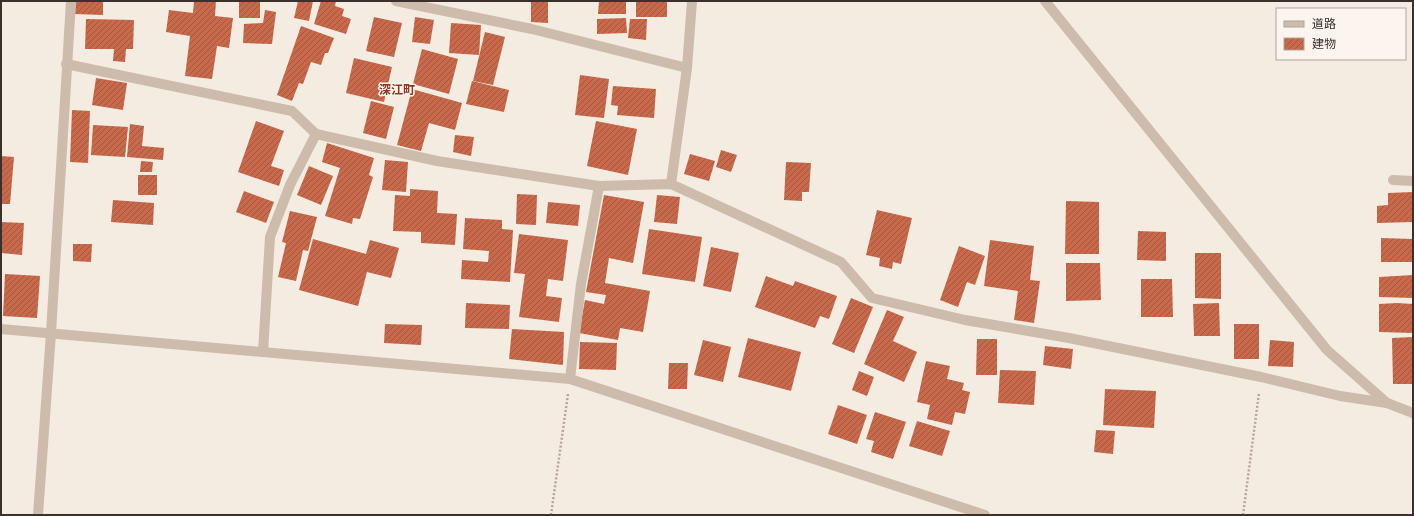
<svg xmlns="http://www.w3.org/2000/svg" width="1414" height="516" font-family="'Public Sans','Noto Sans JP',sans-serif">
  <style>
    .building { fill: url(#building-hatch) }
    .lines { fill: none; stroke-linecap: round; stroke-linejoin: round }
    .path { stroke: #b9a596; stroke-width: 2.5; stroke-dasharray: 2 2; stroke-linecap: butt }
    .minor { stroke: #cdbbac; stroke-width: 10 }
    .labels { text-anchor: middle; stroke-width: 3; stroke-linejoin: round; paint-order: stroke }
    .quarter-label { font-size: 12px; font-weight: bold; fill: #8c3b22; stroke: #fbf5ee }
  </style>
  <defs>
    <pattern id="building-hatch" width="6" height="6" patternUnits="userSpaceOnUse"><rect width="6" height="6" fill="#c8694b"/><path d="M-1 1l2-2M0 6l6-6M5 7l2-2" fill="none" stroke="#a4573f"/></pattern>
  </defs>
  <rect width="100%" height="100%" fill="#f4ebe1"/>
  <!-- building -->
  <g class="building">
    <polygon points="76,1 103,1 103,15 75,14"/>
    <polygon points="194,1 216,1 215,16 233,18 229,48 217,46 212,79 185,76 190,36 166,32 169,10 193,13"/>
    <rect x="239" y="1" width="21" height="17"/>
    <polygon points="298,1 313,1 309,21 294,18"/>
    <polygon points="321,1 336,1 335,6 344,9 342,16 351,19 346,34 314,24"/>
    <polygon points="531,1 548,1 548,23 531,22"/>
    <polygon points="599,1 626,1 626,14 598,14"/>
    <rect x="636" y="1" width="31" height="16"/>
    <polygon points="265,10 276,12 272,44 243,43 244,24 263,23"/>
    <polygon points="374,17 402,23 394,57 366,51"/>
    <polygon points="415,17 434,20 430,44 412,42"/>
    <polygon points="626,18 627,33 597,34 597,19"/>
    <polygon points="86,19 134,20 133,49 126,49 125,62 113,61 114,49 85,49"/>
    <polygon points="630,19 647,19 646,40 628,38"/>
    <polygon points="451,23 481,25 479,55 449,53"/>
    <polygon points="301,26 334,38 328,53 325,53 321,65 311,62 303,84 299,83 292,101 277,95"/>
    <polygon points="485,32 505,37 493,85 473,81"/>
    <polygon points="422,49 458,59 449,94 413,84"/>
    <polygon points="354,58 392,67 384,102 346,93"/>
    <polygon points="580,75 609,79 604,118 575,115"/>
    <polygon points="96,78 127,83 123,110 92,105"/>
    <polygon points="472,81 509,90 504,112 466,104"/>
    <polygon points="613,86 656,89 654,118 617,115 618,106 611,105"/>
    <polygon points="412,89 462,103 455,130 429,123 421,151 397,145"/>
    <polygon points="371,101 394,107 386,139 363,133"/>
    <polygon points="72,110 90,111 88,163 70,162"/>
    <polygon points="256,121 284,131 271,166 284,170 279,186 238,172"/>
    <polygon points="596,121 637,129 628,175 587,166"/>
    <polygon points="130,124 144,126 142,146 164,148 163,160 127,157"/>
    <polygon points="93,125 128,127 125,157 91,155"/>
    <polygon points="455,135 474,137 471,156 453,152"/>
    <polygon points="327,143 374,158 369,175 373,177 360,219 353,218 352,224 325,216 340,168 322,162"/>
    <polygon points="721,150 737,155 731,172 716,167"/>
    <polygon points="690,154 715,161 709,181 684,174"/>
    <polygon points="1,156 14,157 10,204 1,204"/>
    <polygon points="385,160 408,162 406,192 382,190"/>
    <polygon points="141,161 153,162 152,172 140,172"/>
    <polygon points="786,162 811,163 809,192 802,192 802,201 784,200"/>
    <polygon points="309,166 333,176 321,205 297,195"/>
    <rect x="138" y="175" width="19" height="20"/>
    <polygon points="410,189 438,191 437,213 457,214 455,245 421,243 421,232 393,231 395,195 410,196"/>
    <polygon points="244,191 274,202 266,223 236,212"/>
    <polygon points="1413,192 1413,222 1377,223 1377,206 1388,205 1388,193"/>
    <polygon points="517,194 537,195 536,225 516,224"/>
    <polygon points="604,195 644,202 633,263 609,258 605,283 650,291 643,332 620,328 618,340 579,333 585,300 604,304 606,295 586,292"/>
    <polygon points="657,195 680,197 677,224 654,222"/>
    <polygon points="113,200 154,203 153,225 111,222"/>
    <polygon points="1066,201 1099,202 1099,254 1065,254"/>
    <polygon points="548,202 580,205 578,226 546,223"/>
    <polygon points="877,210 912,218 901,264 893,262 892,269 879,266 880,258 866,255"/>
    <polygon points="290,211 317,217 308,251 303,250 296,281 278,277 286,243 282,242"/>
    <polygon points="465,218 502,220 502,229 513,230 510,282 461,279 462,260 488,262 489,251 463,249"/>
    <polygon points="1,222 24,223 22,255 1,253"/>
    <polygon points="649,229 702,237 695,282 642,274"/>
    <polygon points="1138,231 1166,232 1166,261 1137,260"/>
    <polygon points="519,234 568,240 563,281 548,279 546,296 562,298 559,322 519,317 525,274 514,273"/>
    <polygon points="1381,238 1413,239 1413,262 1381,262"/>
    <polygon points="313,239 366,254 370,240 399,248 391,278 367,272 358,306 299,290"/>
    <polygon points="990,240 1034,246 1030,280 1040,281 1034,323 1014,320 1018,291 984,286"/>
    <polygon points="73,244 92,244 91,262 73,261"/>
    <polygon points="959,246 985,256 975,285 967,282 958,307 940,300"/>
    <polygon points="711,247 739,253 731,292 703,286"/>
    <polygon points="1195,253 1221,253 1221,299 1195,298"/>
    <polygon points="1066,263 1100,263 1101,300 1066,301"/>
    <polygon points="5,274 40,276 37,318 3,316"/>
    <polygon points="1413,275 1413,298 1379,297 1379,277"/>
    <polygon points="766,276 793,286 795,281 837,296 829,319 820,316 815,328 755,307"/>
    <polygon points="1141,279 1172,279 1173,317 1141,317"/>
    <polygon points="851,298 873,307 854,353 832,344"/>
    <polygon points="466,303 510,305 509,329 465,328"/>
    <polygon points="1219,303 1220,336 1194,336 1193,304"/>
    <polygon points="1397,303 1413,304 1413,333 1379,332 1379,304"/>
    <polygon points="887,310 904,317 893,341 917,352 904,382 864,364"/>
    <polygon points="385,324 422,325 421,345 384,343"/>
    <rect x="1234" y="324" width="25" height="35"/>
    <polygon points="512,329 564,332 563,365 509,359"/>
    <polygon points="1413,337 1413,384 1393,384 1392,338"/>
    <polygon points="748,338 801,352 791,391 738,377"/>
    <polygon points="977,339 997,339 997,375 976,375"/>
    <polygon points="703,340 731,347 723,382 694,375"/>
    <polygon points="1270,340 1294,342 1293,367 1268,366"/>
    <polygon points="580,342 617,343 616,370 579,369"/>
    <polygon points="1045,346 1073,349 1071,369 1043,365"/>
    <polygon points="926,361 950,366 947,379 964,383 962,390 970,392 965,414 955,412 952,425 927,419 930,405 917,402"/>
    <polygon points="669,363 688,363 687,389 668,389"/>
    <polygon points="1000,370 1036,371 1034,405 998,403"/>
    <polygon points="859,371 874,377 867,396 852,390"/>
    <polygon points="1105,389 1156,391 1154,428 1103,425"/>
    <polygon points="838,405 867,415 857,444 828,434"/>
    <polygon points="875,412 906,422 893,459 871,452 874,441 866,439"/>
    <polygon points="917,421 950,431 942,456 909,446"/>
    <polygon points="1096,430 1115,431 1113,454 1094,452"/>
  </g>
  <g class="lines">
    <!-- path -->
    <g class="path">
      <polyline points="551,515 568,394"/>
      <polyline points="1243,515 1259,393"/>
    </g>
    <!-- minor -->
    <g class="minor">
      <polyline points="396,1 532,29 687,68"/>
      <polyline points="1045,1 1327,350 1387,403 1413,413"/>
      <polyline points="66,64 292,111 316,134 437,161 599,186 671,184 841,262 872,298 965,320 1069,338 1261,377 1340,396 1387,403"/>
      <polyline points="1393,180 1413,181"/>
      <polyline points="671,184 687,68 692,1"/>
      <polyline points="1,329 570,379 985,515"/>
      <polyline points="263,352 270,237 290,185 316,134"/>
      <polyline points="570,379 581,284 599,186"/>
      <polyline points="38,515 51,333 71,1"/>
    </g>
  </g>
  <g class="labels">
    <!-- quarter labels -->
    <g class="quarter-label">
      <text x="397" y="94">深江町</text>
    </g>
  </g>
  <!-- border -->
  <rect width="1414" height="516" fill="none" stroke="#3b302b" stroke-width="4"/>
  <!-- legend -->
  <rect x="1276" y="8" width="130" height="52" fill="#fbf5ee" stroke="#aea6a0"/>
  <rect x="1284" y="21" width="20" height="6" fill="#cdbbac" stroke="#aea6a0"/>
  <text x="1312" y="28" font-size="12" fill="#3b302b">道路</text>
  <rect x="1284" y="38" width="20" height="12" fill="url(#building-hatch)" stroke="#aea6a0"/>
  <text x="1312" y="48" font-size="12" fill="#3b302b">建物</text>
</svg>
